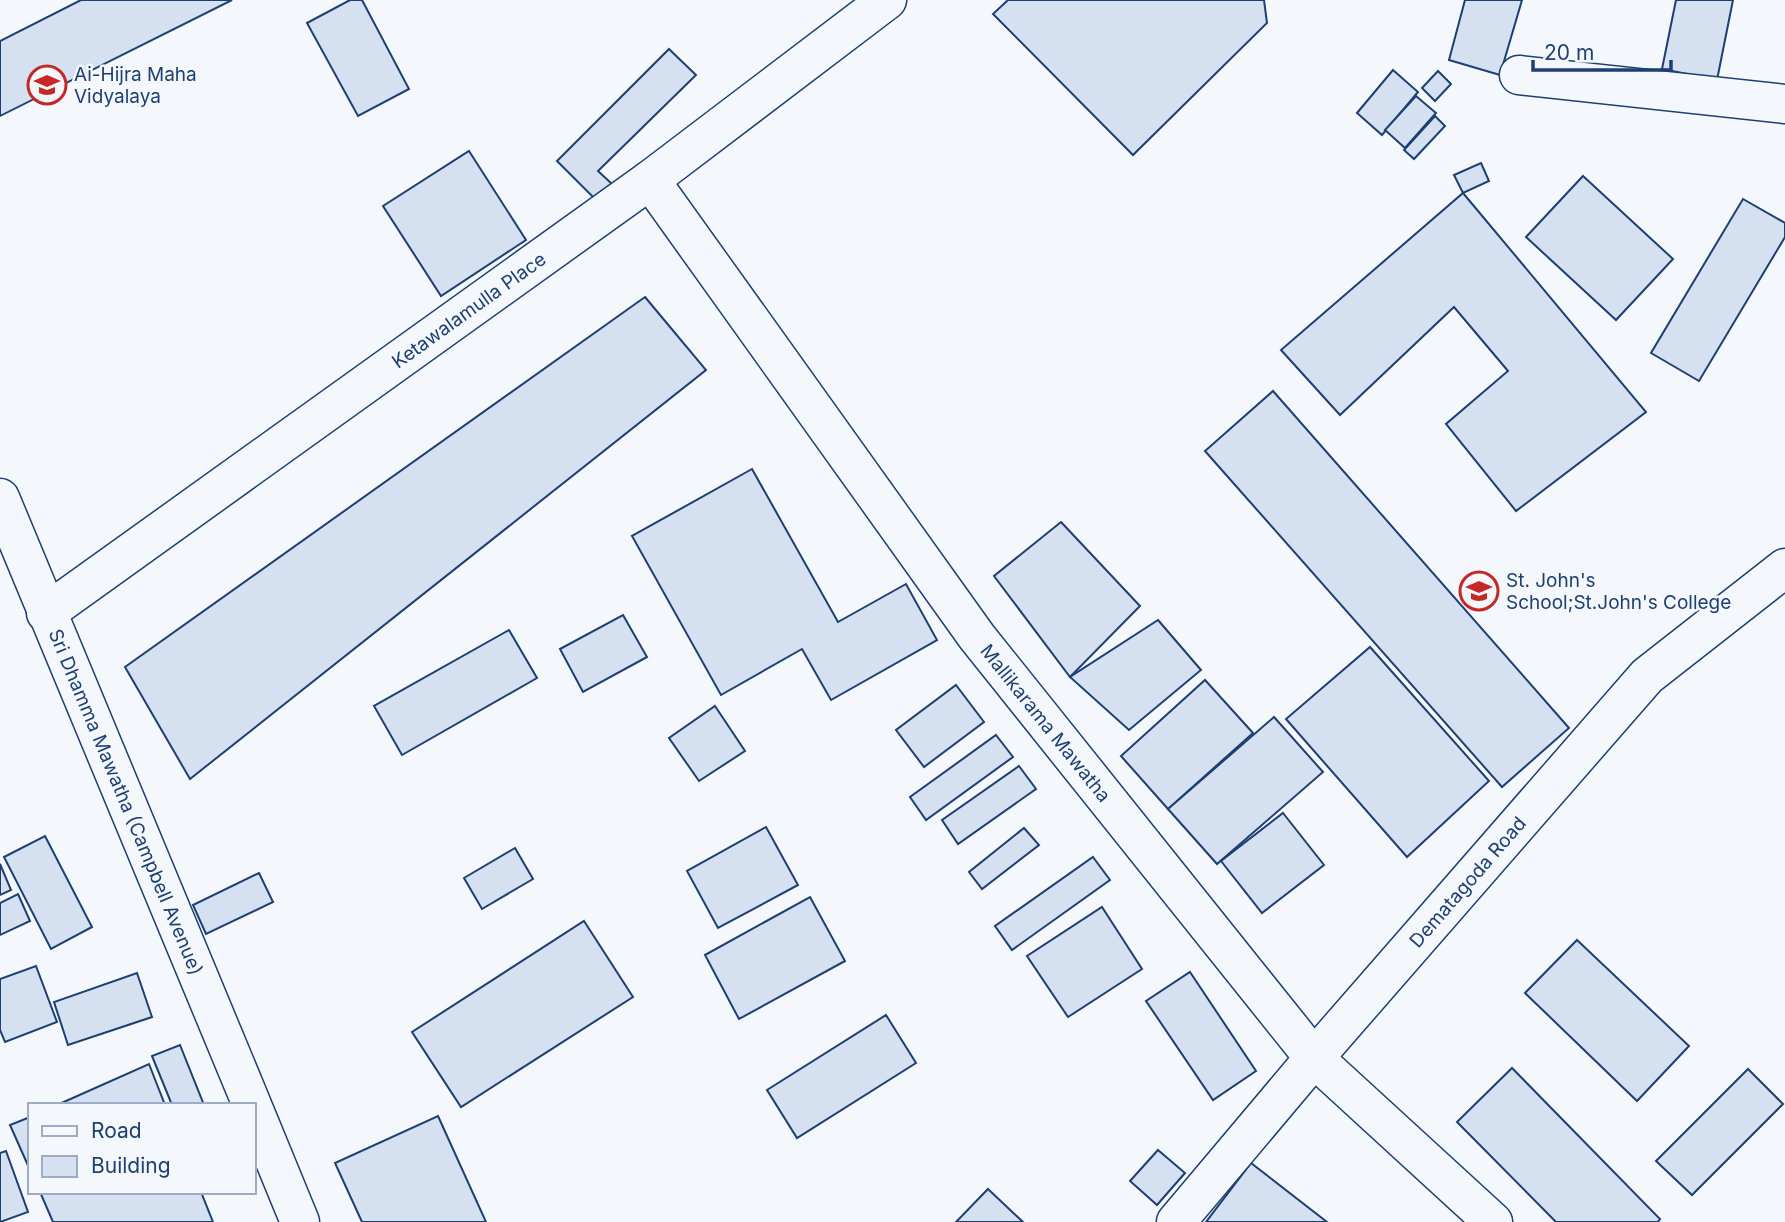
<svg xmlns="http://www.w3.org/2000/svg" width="1785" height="1222" font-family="Inter,sans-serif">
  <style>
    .building { fill: #d5e0f0; stroke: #1d3f73; stroke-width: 2 }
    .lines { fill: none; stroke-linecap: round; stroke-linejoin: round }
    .street-casing { stroke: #1d3f73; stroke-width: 41 }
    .secondary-casing { stroke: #1d3f73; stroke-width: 41 }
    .street { stroke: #f4f7fb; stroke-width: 38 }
    .secondary { stroke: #f4f7fb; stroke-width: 38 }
    .labels { text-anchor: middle; stroke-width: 5; stroke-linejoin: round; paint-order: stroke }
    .poi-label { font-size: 19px; fill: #1d3f73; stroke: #f4f7fb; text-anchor: start }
    .street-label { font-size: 19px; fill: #1d3f73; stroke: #f4f7fb }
  </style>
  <rect width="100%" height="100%" fill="#f4f7fb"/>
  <!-- building -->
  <g class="building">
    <polygon points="81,0 232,0 0,116 0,41"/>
    <polygon points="350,0 362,0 409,89 358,116 307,23"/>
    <polygon points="1008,0 1264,0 1267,23 1133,155 993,14"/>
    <polygon points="1465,0 1522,0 1500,75 1449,60"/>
    <polygon points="1676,0 1733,0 1717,80 1662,69"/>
    <polygon points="669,49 696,75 598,171 612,184 595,199 557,161"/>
    <polygon points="1393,70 1418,92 1382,135 1357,113"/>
    <polygon points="1438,71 1451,84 1435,101 1422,88"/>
    <polygon points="1416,96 1436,113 1405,148 1385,130"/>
    <polygon points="1435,116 1445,126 1414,159 1404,150"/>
    <polygon points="469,151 526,240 441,296 383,206"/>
    <polygon points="1481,163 1489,181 1463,193 1454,175"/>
    <polygon points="1583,176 1673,259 1616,320 1526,237"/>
    <polygon points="1463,193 1646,412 1516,511 1446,424 1508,371 1454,307 1340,415 1281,350"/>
    <polygon points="1743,199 1785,223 1785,237 1699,381 1651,353"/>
    <polygon points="645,297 706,370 190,779 125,667"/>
    <polygon points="1273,391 1569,728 1502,787 1205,451"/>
    <polygon points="752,469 838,622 906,584 937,640 831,700 802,649 721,695 632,536"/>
    <polygon points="1061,522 1140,606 1070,677 994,576"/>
    <polygon points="623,615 647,657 583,692 560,649"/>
    <polygon points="1158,620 1201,670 1129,730 1070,677"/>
    <polygon points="509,630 537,678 402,755 374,706"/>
    <polygon points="1370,647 1489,781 1407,857 1286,719"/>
    <polygon points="1205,680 1253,733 1168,809 1121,756"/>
    <polygon points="956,685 984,722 924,767 896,730"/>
    <polygon points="715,706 745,751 699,781 669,738"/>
    <polygon points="1274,717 1323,772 1217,864 1168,809"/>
    <polygon points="996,735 1013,757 926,820 910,797"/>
    <polygon points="1019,766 1036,789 958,844 942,820"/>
    <polygon points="1283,813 1324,865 1262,913 1221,861"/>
    <polygon points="766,827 798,885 718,928 687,871"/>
    <polygon points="1024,828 1039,845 982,889 969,872"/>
    <polygon points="45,836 92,927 51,949 4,857"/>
    <polygon points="515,848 533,879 482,909 464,878"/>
    <polygon points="1093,857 1110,880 1012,950 995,926"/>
    <polygon points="0,864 11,890 0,895"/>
    <polygon points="259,873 273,902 206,934 193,905"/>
    <polygon points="18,894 30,921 0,935 0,903"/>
    <polygon points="810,897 845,961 739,1019 705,955"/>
    <polygon points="1102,907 1142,969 1068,1017 1027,956"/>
    <polygon points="584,921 633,997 461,1107 412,1032"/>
    <polygon points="1577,940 1689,1046 1637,1101 1525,993"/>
    <polygon points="36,966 57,1022 5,1042 0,1030 0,979"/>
    <polygon points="1190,972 1256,1071 1213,1100 1146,1001"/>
    <polygon points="137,973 152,1017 68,1045 54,1002"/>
    <polygon points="886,1015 916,1063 797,1138 767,1090"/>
    <polygon points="180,1045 204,1105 172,1105 152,1056"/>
    <polygon points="149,1064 165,1105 57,1105"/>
    <polygon points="1512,1068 1660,1219 1658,1222 1556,1222 1457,1122"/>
    <polygon points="1748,1069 1783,1104 1692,1195 1656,1161"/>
    <polygon points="438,1116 486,1222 362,1222 335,1163"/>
    <polygon points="30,1117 30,1170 10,1125"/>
    <polygon points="1158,1150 1185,1173 1157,1205 1130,1181"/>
    <polygon points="6,1151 28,1212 0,1222 0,1153"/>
    <polygon points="1251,1163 1327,1222 1206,1222"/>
    <polygon points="988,1189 1023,1222 956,1222"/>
    <polygon points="40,1192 201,1192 213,1222 53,1222"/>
  </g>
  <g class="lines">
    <defs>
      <g id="street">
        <polyline points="1519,75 1785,104"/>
        <path id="s1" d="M650 180 977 637 1314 1058 1493 1222"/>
        <path id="s2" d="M46 613 650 180 887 0"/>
      </g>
      <g id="secondary">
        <path id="s3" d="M0 498 252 1105"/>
        <polyline points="254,1110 300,1222"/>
        <path id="s4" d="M1176 1222 1314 1058 1647 676 1785 568"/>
      </g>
    </defs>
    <!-- street casing -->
    <use href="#street" class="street-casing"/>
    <!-- secondary casing -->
    <use href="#secondary" class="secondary-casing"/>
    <!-- street -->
    <use href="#street" class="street"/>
    <!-- secondary -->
    <use href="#secondary" class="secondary"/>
  </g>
  <!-- icons -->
  <defs>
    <symbol id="school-ring" viewBox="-11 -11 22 22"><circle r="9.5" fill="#f4f7fb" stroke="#c62828" stroke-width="1.5"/><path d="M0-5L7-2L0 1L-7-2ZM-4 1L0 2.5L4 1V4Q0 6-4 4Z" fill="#c62828"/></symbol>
  </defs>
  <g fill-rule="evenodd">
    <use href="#school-ring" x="25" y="63" width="44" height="44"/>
    <use href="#school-ring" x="1457" y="569" width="44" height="44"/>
  </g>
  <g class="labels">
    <!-- poi labels -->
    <g class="poi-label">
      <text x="74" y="81">Ai-Hijra Maha<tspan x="74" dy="22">Vidyalaya</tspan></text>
      <text x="1506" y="587">St. John's<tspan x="1506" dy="22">School;St.John's College</tspan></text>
    </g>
    <!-- street labels -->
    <g class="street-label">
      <text dy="7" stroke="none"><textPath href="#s2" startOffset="520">Ketawalamulla Place</textPath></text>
      <text dy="7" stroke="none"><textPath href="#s1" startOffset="672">Mallikarama Mawatha</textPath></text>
      <text dy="7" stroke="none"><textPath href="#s3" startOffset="329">Sri Dhamma Mawatha (Campbell Avenue)</textPath></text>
      <text dy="7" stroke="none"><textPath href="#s4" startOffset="448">Dematagoda Road</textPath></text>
    </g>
  </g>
  <!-- legend -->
  <rect x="28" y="1103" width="228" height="91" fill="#f4f7fb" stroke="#9eadc5" stroke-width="2"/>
  <rect x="42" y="1126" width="35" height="10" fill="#f4f7fb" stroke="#9eadc5" stroke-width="2"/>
  <text x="91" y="1138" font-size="21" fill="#1d3f73">Road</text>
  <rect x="42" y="1156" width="35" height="21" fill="#d5e0f0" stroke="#9eadc5" stroke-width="2"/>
  <text x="91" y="1173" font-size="21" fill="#1d3f73">Building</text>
  <!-- scale -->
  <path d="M1533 60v10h138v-10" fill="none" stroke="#1d3f73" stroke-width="3.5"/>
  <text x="1544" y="60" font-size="21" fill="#1d3f73" stroke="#f4f7fb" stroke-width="5" paint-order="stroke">20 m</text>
</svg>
